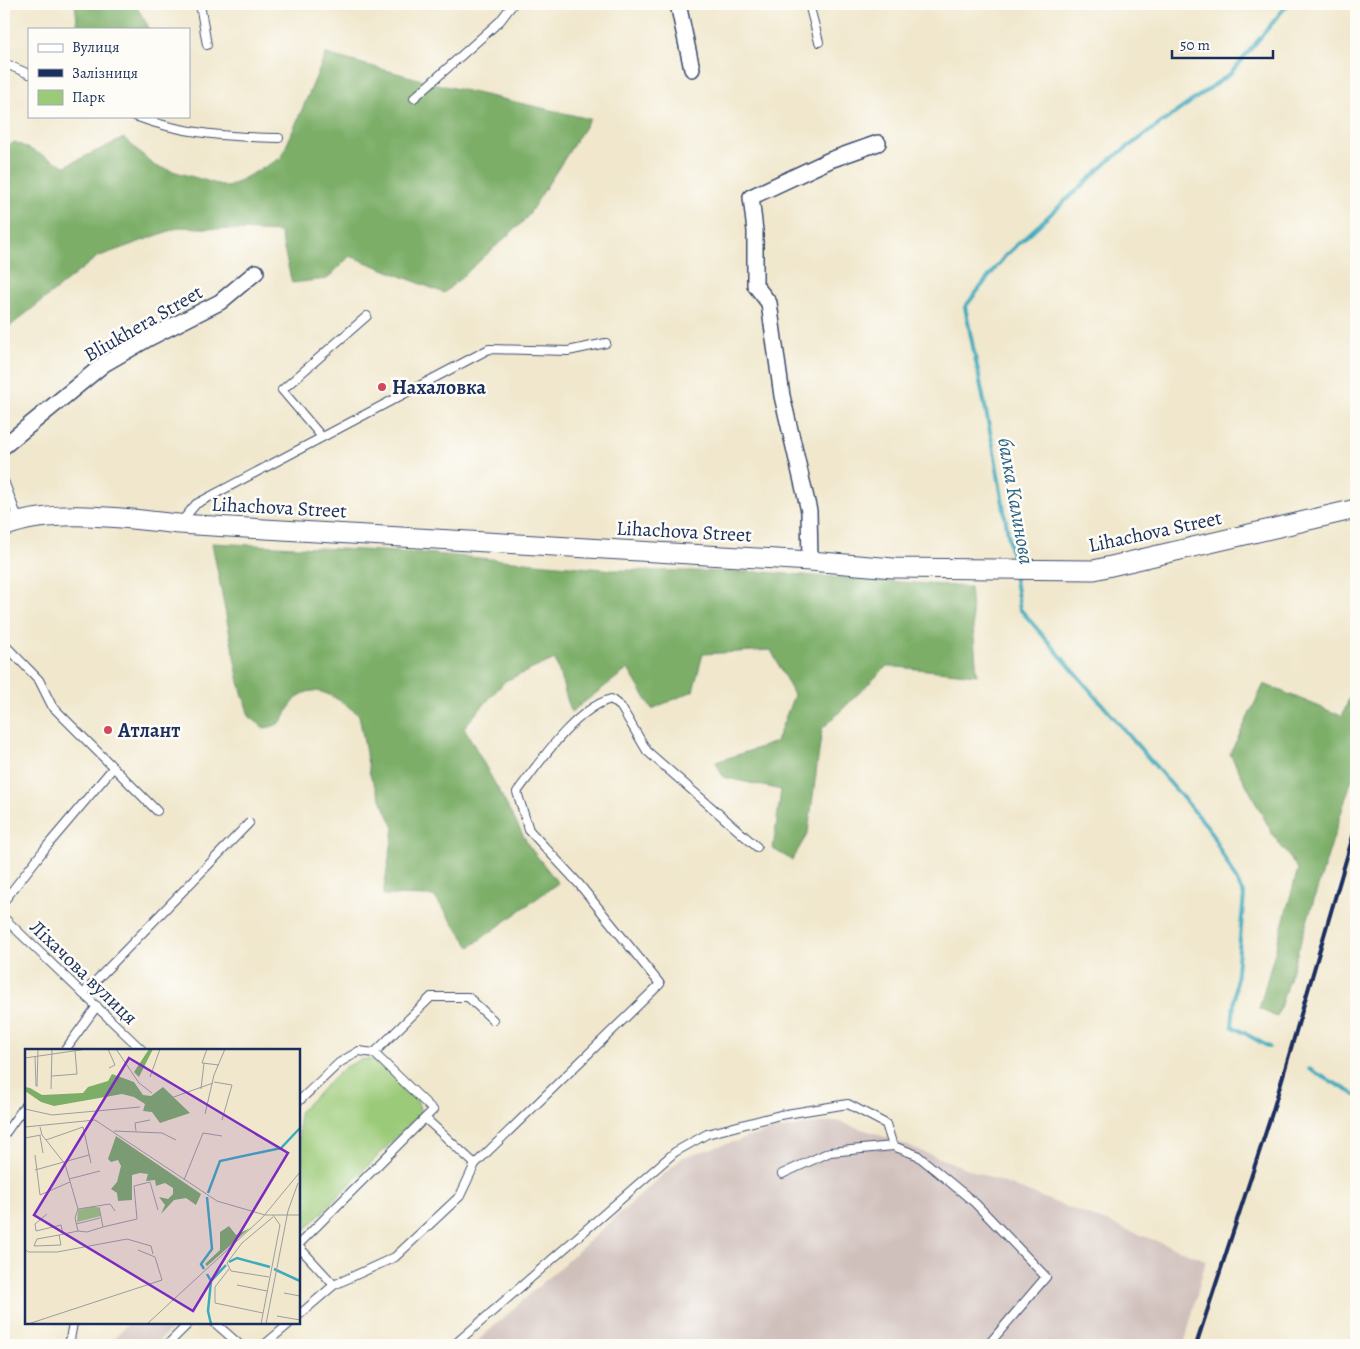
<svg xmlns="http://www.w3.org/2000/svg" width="1360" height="1349" font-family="Alegreya,serif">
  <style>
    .industrial { fill: #d0c0bc }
    .green { fill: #9bca78; stroke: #5b7c6b }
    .forest { fill: #7cae68; stroke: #4c6e63 }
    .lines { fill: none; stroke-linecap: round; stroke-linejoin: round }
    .stream { stroke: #3eaabd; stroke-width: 4 }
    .service-casing { stroke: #3b4b6e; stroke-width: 10 }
    .minor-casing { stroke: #3b4b6e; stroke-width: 18 }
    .tertiary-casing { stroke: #3b4b6e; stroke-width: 21 }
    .service { stroke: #fff; stroke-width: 8 }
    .minor { stroke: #fff; stroke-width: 15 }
    .tertiary { stroke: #fff; stroke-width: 19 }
    .rail { stroke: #1b2f5e; stroke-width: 4 }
    .poi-dot { fill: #d1495b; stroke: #fdfcf7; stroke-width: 2 }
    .labels { text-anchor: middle; stroke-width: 5; stroke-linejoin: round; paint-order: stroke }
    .street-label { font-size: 20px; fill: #1b2f5e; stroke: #fdfcf7 }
    .poi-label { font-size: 20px; font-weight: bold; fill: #1b2f5e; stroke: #fdfcf7; text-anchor: start }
    .water-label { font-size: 21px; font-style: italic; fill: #296084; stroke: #fdfcf7 }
    .inset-river { fill: none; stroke: #3eaabd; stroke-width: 2.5 }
    .inset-road { fill: none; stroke: #9b9da0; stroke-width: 1 }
    .view { fill: #7b2cbf; fill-opacity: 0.15; stroke: #7b2cbf; stroke-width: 2.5 }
    .inset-edge { fill: none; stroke: #1b2f5e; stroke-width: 2.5 }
  </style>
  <rect width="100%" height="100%" fill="#fdfcf7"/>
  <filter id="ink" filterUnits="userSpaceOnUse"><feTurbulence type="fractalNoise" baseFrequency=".02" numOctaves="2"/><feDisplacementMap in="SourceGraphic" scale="10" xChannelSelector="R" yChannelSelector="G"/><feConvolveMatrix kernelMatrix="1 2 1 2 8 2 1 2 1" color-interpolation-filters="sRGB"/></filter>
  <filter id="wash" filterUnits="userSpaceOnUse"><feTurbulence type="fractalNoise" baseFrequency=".0096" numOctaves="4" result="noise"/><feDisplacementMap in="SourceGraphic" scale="20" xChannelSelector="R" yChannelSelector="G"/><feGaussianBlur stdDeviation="1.12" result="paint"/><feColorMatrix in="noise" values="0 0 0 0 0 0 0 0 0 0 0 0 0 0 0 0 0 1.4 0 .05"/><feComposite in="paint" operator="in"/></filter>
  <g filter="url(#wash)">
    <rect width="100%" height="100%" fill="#f0e7cc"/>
    <!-- industrial -->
    <g class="industrial">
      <polygon points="836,1121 874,1133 1206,1260 1184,1345 473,1345 683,1157 773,1130"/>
      <polygon points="129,1323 177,1323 155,1345 107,1345"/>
    </g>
    <!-- green -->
    <polygon class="green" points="361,1059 376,1060 417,1100 421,1112 308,1227 299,1232 299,1112 344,1068"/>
    <!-- forest -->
    <g class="forest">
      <polygon points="75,4 135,4 148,26 147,29 78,29"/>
      <polygon points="326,54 445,86 590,119 525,220 444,293 350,256 327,279 292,283 280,232 180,227 97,257 4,331 4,147 15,142 65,166 124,138 155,166 228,187 281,158"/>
      <path d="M212 543 423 553 614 570 762 572 970 587 977 675 887 666 822 729 808 833 792 860 773 849 781 790 723 777 716 762 776 742 794 695 771 650 703 654 693 691 652 709 628 669 571 712 555 659 505 681 464 727 529 846 558 883 470 947 434 896 383 895 394 828 370 775 359 715C340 700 311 676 292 704 281 719 285 725 264 728L249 716 239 682Z"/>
      <polygon points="1356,682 1356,766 1277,1017 1259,1009 1298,869 1273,835 1230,754 1264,684 1342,716"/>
    </g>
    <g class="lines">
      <!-- stream -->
      <g class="stream">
        <polyline points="1013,564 995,456 965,307 1005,256 1111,159 1231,73 1288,4"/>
        <polyline points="1014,574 1020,609 1208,827 1244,895 1232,1026 1269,1047"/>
        <polyline points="1309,1069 1356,1095"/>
      </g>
    </g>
  </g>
  <g filter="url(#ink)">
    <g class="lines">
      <defs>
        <g id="service">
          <polyline points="200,4 207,45"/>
          <polyline points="809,4 819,42"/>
          <polyline points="4,63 29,74"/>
          <polyline points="414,98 500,21 513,4"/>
          <path d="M135 116C182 134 229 137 279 138"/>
          <polyline points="322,437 282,390 367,316"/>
          <polyline points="4,481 19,521"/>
          <polyline points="181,522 196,504 489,349 568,351 606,343"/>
          <polyline points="4,644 39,680 52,706 157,811"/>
          <polyline points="4,901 47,846 113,768"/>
          <polyline points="4,918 142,1050"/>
          <polyline points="83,994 249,823"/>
          <polyline points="65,1050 97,1006"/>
          <path d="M374 1053 433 1110 425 1118 475 1164 660 984 579 884 529 830 517 792C539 763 575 709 611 699L621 707 647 751 757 847"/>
          <polyline points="299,1101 339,1063 359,1051 374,1053 431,997 468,997 493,1020"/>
          <polyline points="4,1135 26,1104"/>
          <polyline points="782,1174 830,1152 893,1146 917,1155 975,1203 1046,1277 988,1345"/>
          <polyline points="299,1244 425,1118"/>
          <polyline points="299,1247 334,1285 395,1257 460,1196 475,1164"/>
          <polyline points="299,1315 334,1285"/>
          <polyline points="215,1323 240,1345"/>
          <polyline points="69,1345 73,1323"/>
          <polyline points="167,1345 189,1323"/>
          <polyline points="264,1345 290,1323"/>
          <polyline points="454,1345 675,1152 707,1134 780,1115 848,1104 886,1124 893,1146"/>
        </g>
        <g id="minor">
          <polyline points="678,4 692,69"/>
          <polyline points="4,446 104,364 149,338 220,302 256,272"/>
          <polyline points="810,561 809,511 782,396 769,303 755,285 755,231 751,197 830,160 878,143"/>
        </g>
        <path id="tertiary" d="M4 527C53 507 127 519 179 524L810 561 893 568 1094 570 1356 509"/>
      </defs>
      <!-- service casing -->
      <use href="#service" class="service-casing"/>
      <!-- minor casing -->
      <use href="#minor" class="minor-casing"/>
      <!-- tertiary casing -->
      <use href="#tertiary" class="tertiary-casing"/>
      <!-- service -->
      <use href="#service" class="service"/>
      <!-- minor -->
      <use href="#minor" class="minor"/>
      <!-- tertiary -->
      <use href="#tertiary" class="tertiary"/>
      <!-- rail -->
      <polyline class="rail" points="1196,1345 1273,1110 1356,826"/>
    </g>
  </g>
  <!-- markers -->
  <g class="poi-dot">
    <circle cx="382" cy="387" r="5"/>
    <circle cx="108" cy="730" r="5"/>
  </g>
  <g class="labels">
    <!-- street labels -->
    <g class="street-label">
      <text transform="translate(143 323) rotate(-30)" y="7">Bliukhera Street</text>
      <text transform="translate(279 507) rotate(3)" y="7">Lihachova Street</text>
      <text transform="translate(684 531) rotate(3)" y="7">Lihachova Street</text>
      <text transform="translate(1155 531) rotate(-12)" y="7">Lihachova Street</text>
      <text transform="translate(84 972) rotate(44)" y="7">Ліхачова вулиця</text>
    </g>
    <!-- poi labels -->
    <g class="poi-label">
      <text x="392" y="394">Нахаловка</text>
      <text x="118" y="737">Атлант</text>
    </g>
    <!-- water labels -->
    <g class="water-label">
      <text transform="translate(1016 501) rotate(80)" y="7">балка Калинова</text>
    </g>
  </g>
  <!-- overview -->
  <g transform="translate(25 1049)">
    <rect width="275" height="275" fill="#f0e7cc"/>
    <path d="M69 157 74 159 76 167 52 173 53 161Z" fill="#9bca78"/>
    <path d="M124 0H128L114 28 109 23ZM87 25 109 33 118 46 126 47 138 38 165 64 135 74 127 63 118 62 120 55 109 48 97 45 29 57 16 53 0 42V38L5 39 17 46 58 44 63 38 83 32ZM91 87 176 145 171 156 161 149 149 151 136 165 140 156 134 148 143 150 148 145V139L140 134 131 137 130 131 121 132 123 125 115 124 107 126V151L93 152 92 144 86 140 92 133 96 117 93 111 86 113 83 110ZM204 177 211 186 225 179 182 217 180 215 195 201V183Z" fill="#7cae68"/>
    <path class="inset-river" d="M183 144 195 112 256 99 275 79M204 213 212 209 245 218M179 220 176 215 187 200 182 148M249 220 275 232M182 225 186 232 183 262 186 275M186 232 201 216"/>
    <path class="inset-road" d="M83 0 90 16 84 19M91 0 114 34 127 44M182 0 177 14 194 16M10 7 11 37M0 9 62 0M27 27 52 25 50 2M125 28 135 0M189 33 207 36 197 71M12 38 13 0M26 40 27 0M176 40 179 14M146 49 188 34M0 60 27 66 115 58M180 65 189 26 200 0M0 78 70 71 192 152 240 166H275M15 78 17 86 40 115 53 160M89 82 137 84 151 91M111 82 110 74 125 71M15 87 18 104M0 89 16 86M21 91 58 78 66 114M10 106 15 146 45 133M10 121 64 106M44 130 75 122M159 131 178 84 197 87M74 158 78 178 112 170 109 137 125 133 133 161M53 160 50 169 53 182 62 183 78 178M53 160 85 155 90 162M22 165 10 175 11 182 36 176 38 185M51 175 75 169M34 186 12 190 9 197 36 196 34 186 53 182M0 200 3 203H32L102 190 126 197 128 205M204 220 190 238V254L238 264M244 228 206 222 202 214 217 194 248 168M212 236 242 242M259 244 275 247M252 267 275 271M3 275 137 231 130 208 113 201M122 275 237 169 275 123M236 275 255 176 248 166M241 275 263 162 273 134"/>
    <path class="view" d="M104 9 263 104 168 262 9 166Z"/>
    <rect width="275" height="275" class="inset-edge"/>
  </g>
  <!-- margin -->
  <rect width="1360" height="1349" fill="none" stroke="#fdfcf7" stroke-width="20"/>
  <!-- legend -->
  <rect x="28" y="28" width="162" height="90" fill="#fdfcf7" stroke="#a3aaba"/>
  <rect x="38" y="44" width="25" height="8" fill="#ffffff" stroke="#a3aaba"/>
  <text x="72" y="52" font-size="15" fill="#1b2f5e">Вулиця</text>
  <rect x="38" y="69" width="25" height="8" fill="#1b2f5e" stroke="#a3aaba"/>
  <text x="72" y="78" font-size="15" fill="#1b2f5e">Залізниця</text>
  <rect x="38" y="90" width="25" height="15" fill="#9bca78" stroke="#a3aaba"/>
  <text x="72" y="102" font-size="15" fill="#1b2f5e">Парк</text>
  <!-- scale -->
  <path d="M1172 50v8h101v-8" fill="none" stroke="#1b2f5e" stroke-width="2.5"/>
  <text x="1180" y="50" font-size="15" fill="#1b2f5e" stroke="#fdfcf7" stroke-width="4" paint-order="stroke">50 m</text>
</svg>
